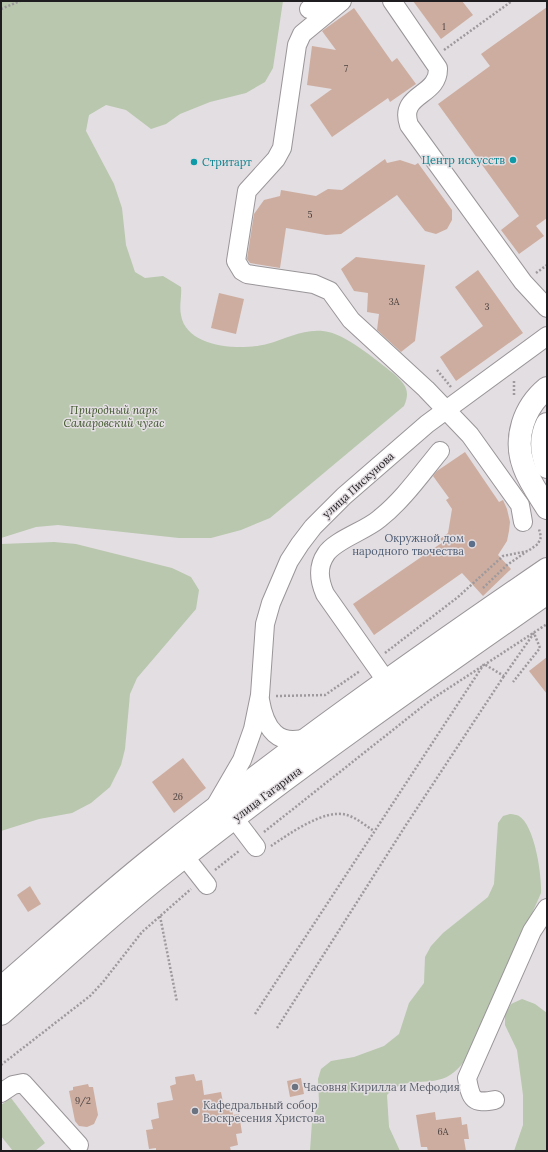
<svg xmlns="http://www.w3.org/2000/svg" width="548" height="1152" font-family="Lora,serif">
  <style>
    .green { fill: #b8c7ad }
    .building { fill: #cdada0 }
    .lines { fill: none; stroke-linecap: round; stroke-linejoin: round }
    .minor-casing { stroke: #999598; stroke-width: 20 }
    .major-casing { stroke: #999598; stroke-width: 24 }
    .path { stroke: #9d999c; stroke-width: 2.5; stroke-dasharray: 2 2; stroke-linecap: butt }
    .minor { stroke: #fff; stroke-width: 18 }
    .major { stroke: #fff; stroke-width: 22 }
    .culture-dot { fill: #0f9aa8; stroke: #e3dee2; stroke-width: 1.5 }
    .service-dot { fill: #5c6f8a; stroke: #e3dee2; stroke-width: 1.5 }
    .worship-dot { fill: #6b7280; stroke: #e3dee2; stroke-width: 1.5 }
    .labels { text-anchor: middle; stroke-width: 3; stroke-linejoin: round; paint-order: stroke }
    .number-label { font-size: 9px; fill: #4a413f }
    .culture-label { font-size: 11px; fill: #0d838f; stroke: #e3dee2; text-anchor: end }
    .park-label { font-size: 11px; font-style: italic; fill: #40572c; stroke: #e3dee2 }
    .street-label { font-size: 11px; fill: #1f1d1f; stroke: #e3dee2 }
    .service-label { font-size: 11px; fill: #4e5e75; stroke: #e3dee2; text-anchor: end }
    .worship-label { font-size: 11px; fill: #5b616d; stroke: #e3dee2; text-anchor: start }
  </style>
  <rect width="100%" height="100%" fill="#e3dee2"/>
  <!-- green -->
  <g class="green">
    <path d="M1 1H283L273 68 265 82 246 93 210 102 180 114 166 124 151 129 126 110 106 105 89 115 86 131 114 184 122 208 126 245 135 272 145 278 163 276 181 287C182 296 179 306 181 315 186 348 241 351 267 344 286 339 302 329 323 331 345 333 376 360 393 373 405 384 411 390 404 406L270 518 241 530 211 538H179L58 525 36 527 1 538Z"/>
    <polygon points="54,542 76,544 172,568 191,577 199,590 196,609 137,678 130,694 125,749 121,765 110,787 91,803 72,813 39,819 1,831 1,544"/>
    <path d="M510 814C513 814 517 815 519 816 535 826 542 876 541 893L474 1046C468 1056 461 1068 450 1075 430 1088 405 1074 387 1095L389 1127 400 1151H310L312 1122 319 1102 318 1079 321 1069 331 1061 354 1057 384 1046 399 1034 409 1003 424 983 425 957 431 946 443 933 488 897 494 884 498 823 503 816Z"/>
    <polygon points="522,999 535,1004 547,1013 547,1151 514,1151 523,1125 523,1095 517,1050 505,1025 505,1015 511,1004"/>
    <polygon points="11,1098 45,1143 35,1151 13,1151 1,1136 1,1105"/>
  </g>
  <!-- building -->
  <g class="building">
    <polygon points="413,1 462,1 473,15 441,39"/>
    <polygon points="547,7 547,218 536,226 544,236 519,254 501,230 519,216 438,104 490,66 481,54"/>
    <polygon points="354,8 392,62 397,58 416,84 390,102 388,98 332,137 310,105 332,89 307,85 312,46 336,50 322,31"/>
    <polygon points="385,159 387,163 400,160 415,165 418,163 452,210 452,220 447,229 436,234 425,231 397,195 341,234 326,235 286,228 280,268 250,263 247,259 254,214 264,200 280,196 281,190 316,196 328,189 342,190"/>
    <polygon points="356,257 425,265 415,341 401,352 377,330 379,314 367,312 368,293 354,291 341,269"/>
    <polygon points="478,270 523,333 456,381 440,357 483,326 455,287"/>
    <polygon points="219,293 244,299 236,334 211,328"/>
    <polygon points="465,452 499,502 503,500 507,509 510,522 509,531 507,541 498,555 511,569 483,596 462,573 374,635 353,604 443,542 440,539 448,533 452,509 446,500 449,498 433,476 437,471"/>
    <polygon points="547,657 547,694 529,671"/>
    <polygon points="183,758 206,788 174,813 152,782"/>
    <polygon points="30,886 41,904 28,912 17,895"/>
    <polygon points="194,1074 196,1081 202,1080 204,1095 221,1092 224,1108 232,1106 233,1115 239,1114 242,1133 236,1134 238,1145 230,1147 231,1151 156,1151 156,1148 149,1149 146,1130 153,1129 151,1120 159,1118 157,1103 173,1100 170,1086 176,1084 175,1077"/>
    <polygon points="301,1078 304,1094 290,1097 287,1081"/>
    <polygon points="88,1084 89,1087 93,1087 98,1115 94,1124 87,1127 79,1126 75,1121 69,1091 73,1090 73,1087"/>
    <polygon points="435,1112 436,1120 461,1117 462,1125 467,1124 469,1139 464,1139 466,1151 428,1151 427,1147 421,1147 416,1115"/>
  </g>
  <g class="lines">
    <defs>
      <g id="minor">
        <polyline points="342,1 302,34 297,45 282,148 276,159 247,191 236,261 242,271 247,274 314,284 330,291 351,320 426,389 470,435 520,505 523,522"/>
        <path d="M392 1 438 68C439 97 398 93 409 125L523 282 547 308"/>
        <polyline points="309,9 320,1"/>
        <path d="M387 682 325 594C319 580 317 567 326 554 335 540 365 531 379 519 403 500 421 474 440 451"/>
        <path d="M260 700C265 729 278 748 309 737"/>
        <polyline points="217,803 242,760 253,729 260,695 265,624 271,603 289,561 300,544 313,527 344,496 427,424 547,336"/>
        <polyline points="234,818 256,847"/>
        <polyline points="185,857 207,885"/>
        <polyline points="1,1093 13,1085 23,1083 79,1145"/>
        <path d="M495 1100C473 1104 471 1100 467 1078L532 931 547 908"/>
      </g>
      <g id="major">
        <path d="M547 388C524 407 513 438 524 467 529 481 539 495 547 508"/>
        <path d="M547 424C540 438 541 452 547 467"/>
        <path d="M1 988C52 944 103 897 156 855 281 754 414 660 547 569"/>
        <path d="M1 1014C56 966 109 916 166 871 289 773 418 683 547 593"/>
      </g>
    </defs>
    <!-- minor casing -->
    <use href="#minor" class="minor-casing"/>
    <!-- major casing -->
    <use href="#major" class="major-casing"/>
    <!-- path -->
    <g class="path">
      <polyline points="1,9 20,1"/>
      <polyline points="444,50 512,1"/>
      <polyline points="536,273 547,265"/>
      <polyline points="437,370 451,387"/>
      <polyline points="514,381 514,396"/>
      <polyline points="483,588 507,565 526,552"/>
      <polyline points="385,653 458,597 503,556 528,551 538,544 541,537 539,529"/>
      <polyline points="276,696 325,695 360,671"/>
      <polyline points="264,832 432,699 547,624"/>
      <path d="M271 846C289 834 325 808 347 815 357 818 366 826 374 831"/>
      <polyline points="215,870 239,851"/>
      <polyline points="160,916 177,1002"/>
      <polyline points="255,1014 484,664 504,676 534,633 540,648 513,682"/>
      <polyline points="277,1028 406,825 504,676"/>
      <polyline points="1,1065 90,996 103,982 142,932 191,889"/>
    </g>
    <!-- minor -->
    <use href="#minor" class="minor"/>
    <!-- major -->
    <use href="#major" class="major"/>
  </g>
  <!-- markers -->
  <g class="culture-dot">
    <circle cx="513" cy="160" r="4"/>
    <circle cx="194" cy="162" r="4"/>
  </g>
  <circle class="service-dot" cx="472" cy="544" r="4"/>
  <g class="worship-dot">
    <circle cx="295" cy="1087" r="4"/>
    <circle cx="195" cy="1111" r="4"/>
  </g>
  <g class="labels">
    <!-- number labels -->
    <g class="number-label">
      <text x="444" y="30">1</text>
      <text x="346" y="72">7</text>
      <text x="310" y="218">5</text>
      <text x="394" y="305">3А</text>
      <text x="487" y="310">3</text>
      <text x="178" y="800">26</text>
      <text x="83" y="1104">9/2</text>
      <text x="443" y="1135">6А</text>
    </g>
    <!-- culture labels -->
    <g class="culture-label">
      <text x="505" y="164">Центр искусств</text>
      <text x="202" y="166" text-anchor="start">Стритарт</text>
    </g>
    <!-- park labels -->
    <g class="park-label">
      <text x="114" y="414">Природный парк<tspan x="114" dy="13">Самаровский чугас</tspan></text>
    </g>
    <!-- street labels -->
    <g class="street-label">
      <text transform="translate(358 485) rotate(-42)" y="4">улица Пискунова</text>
      <text transform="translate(267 794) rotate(-37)" y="4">улица Гагарина</text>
    </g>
    <!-- service labels -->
    <g class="service-label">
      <text x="464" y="542">Окружной дом<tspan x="464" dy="13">народного твочества</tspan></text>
    </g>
    <!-- worship labels -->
    <g class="worship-label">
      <text x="303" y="1091">Часовня Кирилла и Мефодия</text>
      <text x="203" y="1109">Кафедральный собор<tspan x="203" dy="13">Воскресения Христова</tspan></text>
    </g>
  </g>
  <!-- border -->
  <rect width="548" height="1152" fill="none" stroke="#1f1d1f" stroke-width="4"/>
</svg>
